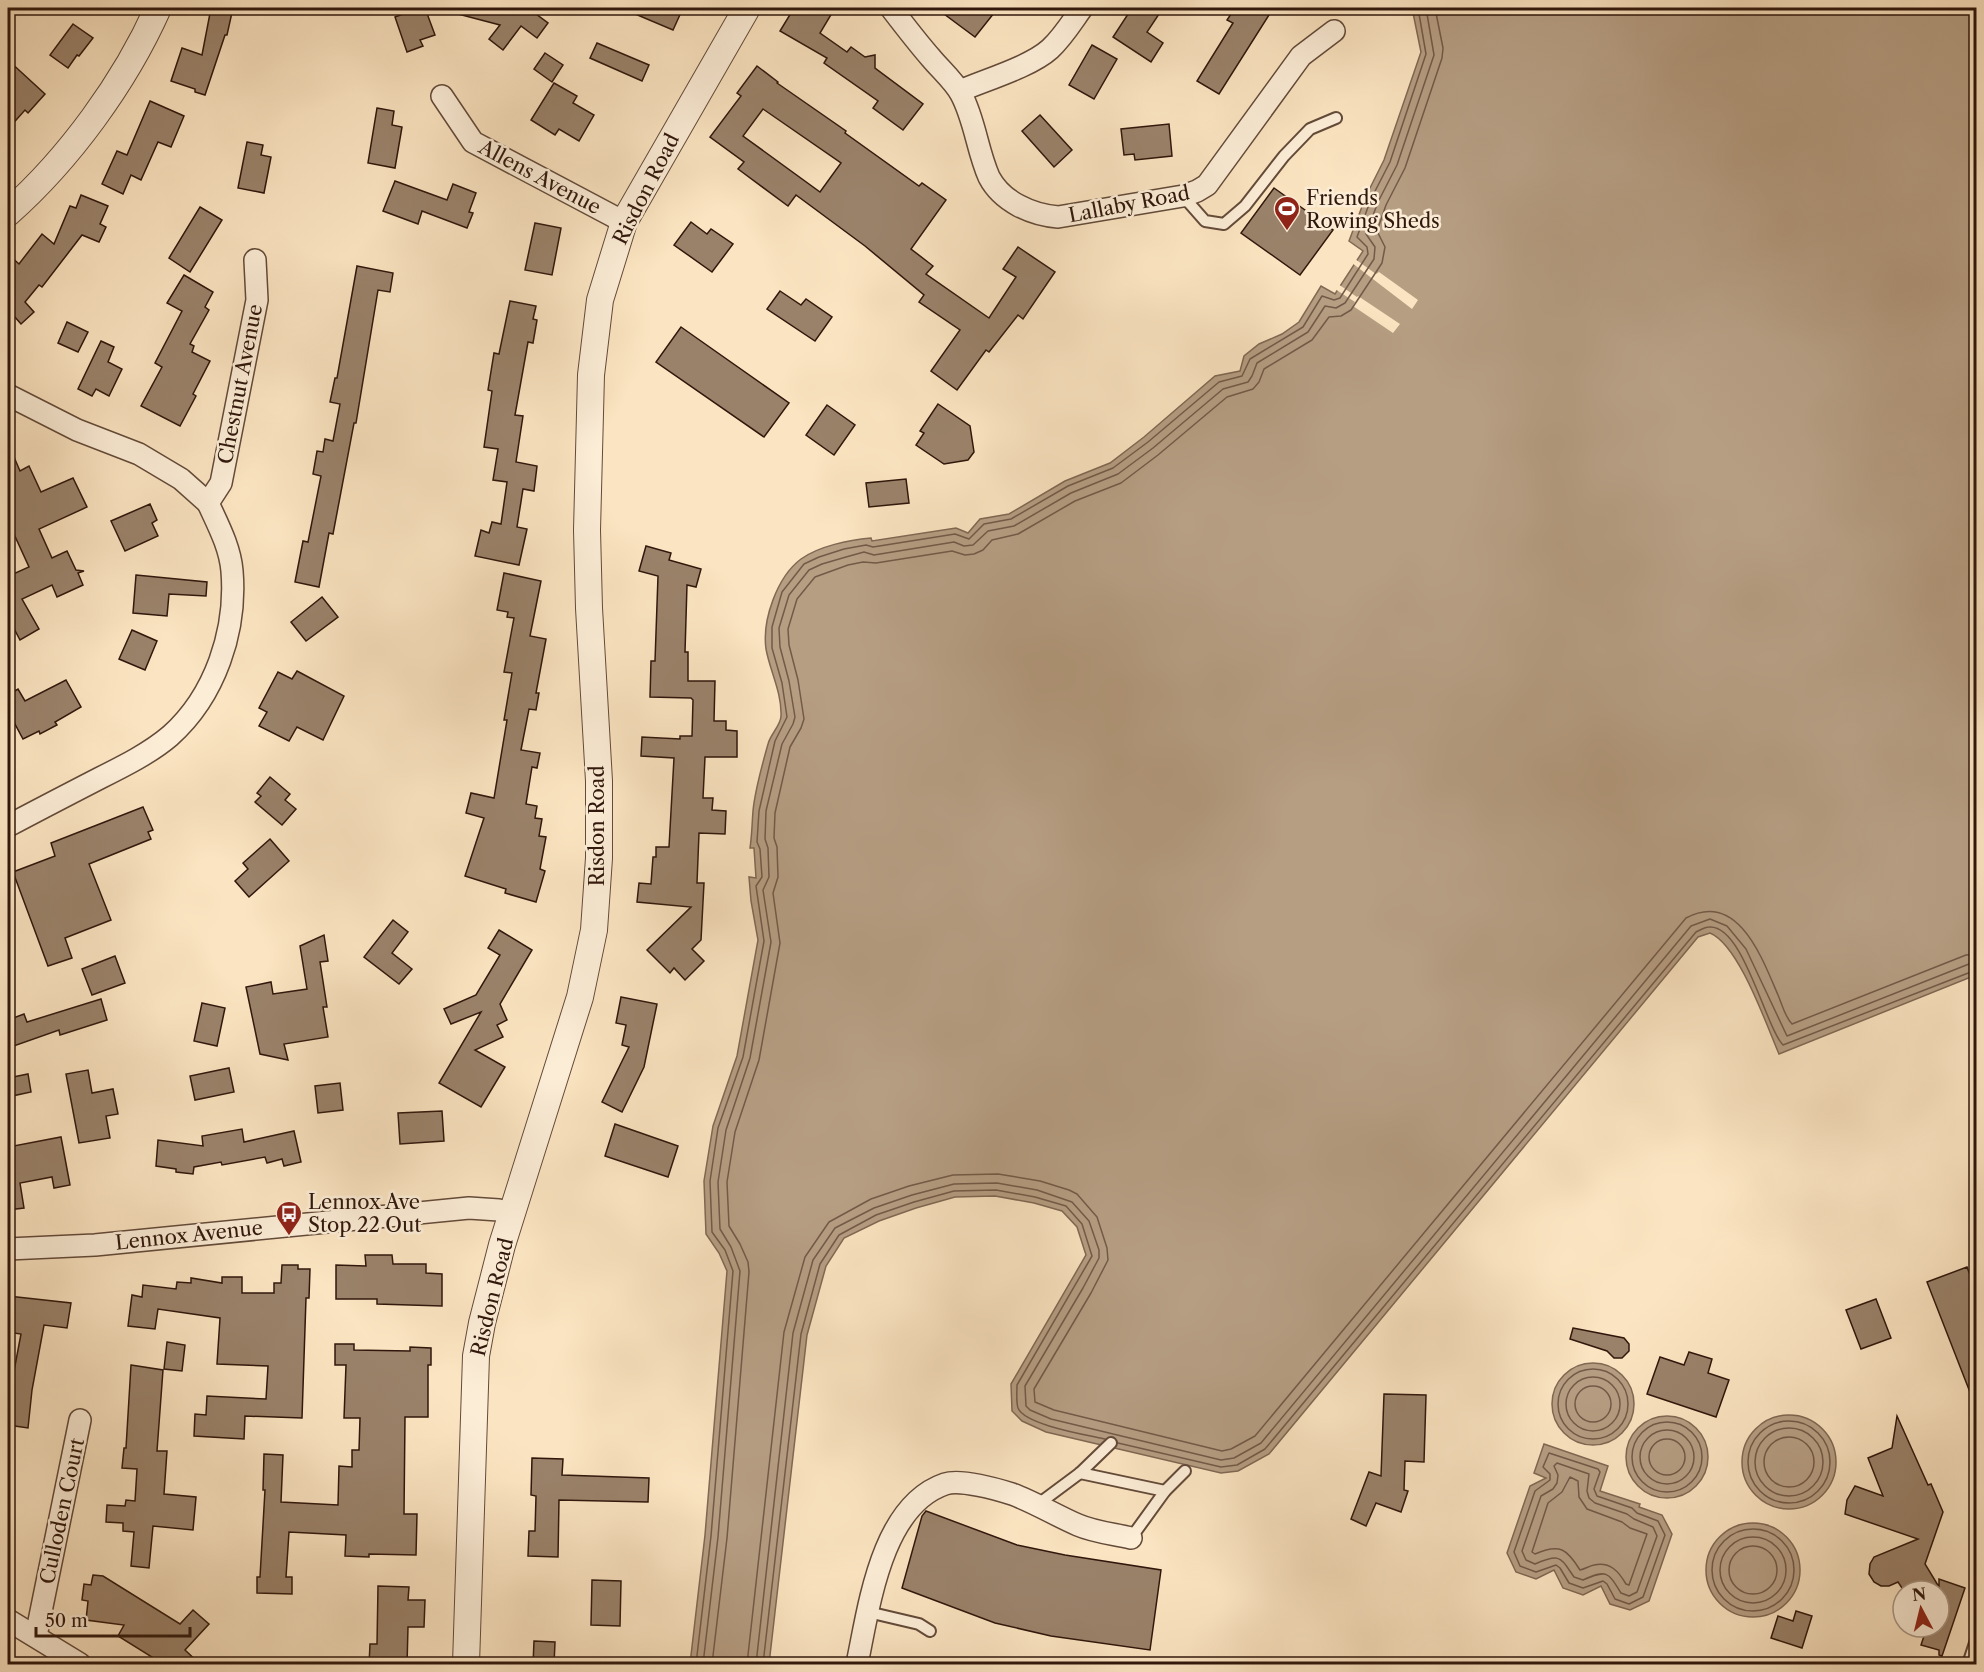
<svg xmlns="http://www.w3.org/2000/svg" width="1984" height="1672" font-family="'Libre Caslon Text',serif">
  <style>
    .water { fill: #b69e83; stroke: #806853; stroke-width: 1.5 }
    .pier { fill: #fbe4c1 }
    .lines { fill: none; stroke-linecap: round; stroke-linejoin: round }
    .shore { stroke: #735a48; stroke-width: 1.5 }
    .building { fill: #9a826a; stroke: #30170c; stroke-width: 1.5; fill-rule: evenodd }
    .service-casing { stroke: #634a39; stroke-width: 14 }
    .minor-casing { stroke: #634a39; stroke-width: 24 }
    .tertiary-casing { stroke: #634a39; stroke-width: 28 }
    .service { stroke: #fcedd7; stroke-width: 10 }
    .minor { stroke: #fcedd7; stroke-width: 21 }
    .tertiary { stroke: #fcedd7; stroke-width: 26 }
    .labels { text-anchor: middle; stroke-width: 5; stroke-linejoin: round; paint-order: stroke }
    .street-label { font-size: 20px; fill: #30170c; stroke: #fcedd7 }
    .poi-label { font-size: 20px; fill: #30170c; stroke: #fcedd7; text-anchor: start }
  </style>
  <rect width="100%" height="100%" fill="#fbe4c1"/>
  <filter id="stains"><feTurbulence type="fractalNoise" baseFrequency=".00333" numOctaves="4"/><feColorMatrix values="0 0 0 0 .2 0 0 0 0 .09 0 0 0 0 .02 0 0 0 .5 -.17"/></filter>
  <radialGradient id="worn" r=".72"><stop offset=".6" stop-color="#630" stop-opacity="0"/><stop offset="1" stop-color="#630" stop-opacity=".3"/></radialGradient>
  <!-- water -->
  <g class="water">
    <path d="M1412 8H1976V975L1779 1054C1766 1024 1739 945 1710 933L1698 937 1269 1454 1238 1471 1221 1473 1046 1432 1022 1421 1012 1411 1011 1384 1086 1255 1077 1227 1062 1211 1034 1203 995 1196 955 1197 916 1208 879 1221 844 1238 826 1266 807 1335 769 1664H690L705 1535 727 1271 719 1253 706 1234 704 1181 713 1126 737 1056 758 940 751 901 749 877 756 878 754 848H750C752 835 752 823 753 811 755 789 762 766 768 744 770 735 781 725 781 716 782 693 770 671 766 649 762 620 777 577 801 559 819 546 849 540 871 538L872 541 956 528 968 533 980 519 1009 514 1065 481 1110 463 1144 437 1215 376 1240 371 1244 356 1259 344 1282 334 1299 322 1321 286 1335 294 1363 251 1349 241 1366 196 1384 160 1421 52Z"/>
    <circle cx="1593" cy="1404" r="41"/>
    <circle cx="1789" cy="1462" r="47"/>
    <circle cx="1667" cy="1457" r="41"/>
    <polygon points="1544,1444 1608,1466 1600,1491 1640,1504 1639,1507 1662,1515 1672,1534 1649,1601 1630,1610 1610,1604 1601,1586 1583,1595 1563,1588 1554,1570 1536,1579 1516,1572 1507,1553 1530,1486 1546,1478 1534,1473"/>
    <circle cx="1753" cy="1570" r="47"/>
  </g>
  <!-- pier -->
  <g class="pier">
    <polygon points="1355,259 1376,274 1379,272 1418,300 1412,309 1352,263"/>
    <polygon points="1338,284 1357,297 1358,296 1400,324 1393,333 1353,306 1355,302 1335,289"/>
  </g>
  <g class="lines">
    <!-- shore -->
    <g class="shore">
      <circle cx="1593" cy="1404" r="35"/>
      <circle cx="1593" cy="1404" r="27"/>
      <circle cx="1593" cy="1404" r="18"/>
      <circle cx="1789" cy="1462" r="41"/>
      <circle cx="1667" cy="1457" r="35"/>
      <circle cx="1789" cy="1462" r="34"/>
      <circle cx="1667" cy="1457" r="27"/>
      <circle cx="1789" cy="1462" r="25"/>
      <circle cx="1667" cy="1457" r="18"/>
      <path d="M1118 1443 1221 1467 1237 1465 1265 1449 1696 932C1700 930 1705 927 1709 927 1743 924 1765 1026 1783 1045L1976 970"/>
      <polygon points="1549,1453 1598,1469 1600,1472 1594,1489 1597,1496 1632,1508 1637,1513 1658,1521 1665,1535 1643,1597 1629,1604 1615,1599 1607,1584 1603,1581 1583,1588 1569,1583 1560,1568 1556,1565 1536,1572 1520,1566 1514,1552 1535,1491 1550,1480 1550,1474 1543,1467"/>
      <path d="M1557 1463 1589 1474 1587 1491 1589 1498 1595 1503 1627 1514 1634 1519 1653 1527 1657 1536 1637 1592 1629 1596 1621 1593C1608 1572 1607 1569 1583 1580L1574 1577C1560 1557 1561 1553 1535 1564L1526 1560 1522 1551 1541 1496 1553 1489 1557 1483 1558 1475 1554 1466Z"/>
      <path d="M1570 1477 1578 1481 1579 1497 1587 1509 1622 1522 1630 1528 1647 1534 1629 1585 1626 1584C1619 1572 1610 1561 1594 1565 1589 1566 1585 1569 1580 1570 1567 1549 1560 1543 1535 1554L1532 1552 1548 1503 1562 1492Z"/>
      <circle cx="1753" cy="1570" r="41"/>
      <circle cx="1753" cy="1570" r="33"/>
      <circle cx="1753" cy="1570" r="24"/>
      <polyline points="696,1664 711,1536 733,1271 725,1250 712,1232 710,1181 718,1128 743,1057 764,941 756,886 762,877 760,849 757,842 759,811 775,741 787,717 782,683 772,648 772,627 782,592 804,564 819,557 844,549 866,545 873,547 955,534 969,539 984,524 1011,519 1068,486 1113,468 1148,442 1219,382 1242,376 1250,359 1303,327 1322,296 1334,300 1340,298 1368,254 1367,247 1357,237 1371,199 1390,162 1426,54 1418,8"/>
      <polyline points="703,1664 718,1537 740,1271 731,1247 720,1229 718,1182 726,1130 750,1058 771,942 763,890 769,877 768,848 765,839 766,811 782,744 793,724 795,717 789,681 780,647 779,628 789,595 809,570 822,564 846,557 864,552 874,555 954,542 964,546 973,545 988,531 1014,526 1071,493 1118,474 1153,448 1223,389 1248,382 1252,376 1257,363 1308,332 1325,306 1336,308 1345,303 1374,259 1375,247 1366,234 1378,202 1397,165 1434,55 1426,8"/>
      <polyline points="712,1664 727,1538 749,1272 748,1262 740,1244 729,1226 727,1182 735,1132 759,1060 780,943 773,893 778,877 777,847 774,838 775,813 790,747 801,728 804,719 798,680 789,645 788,629 797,599 815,577 848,565 863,562 876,563 952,551 965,555 974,554 983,550 992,540 1018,534 1075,501 1121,483 1158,455 1227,397 1253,389 1259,382 1264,369 1312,340 1329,317 1341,316 1351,310 1382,263 1385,247 1377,231 1386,205 1405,168 1442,58 1443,48 1435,8"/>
      <path d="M747 1664 784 1332 805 1257 829 1222 871 1199 909 1186 953 1175 998 1174 1040 1181 1069 1190 1077 1194 1097 1217 1107 1248 1108 1260 1091 1293 1034 1389 1035 1402 1054 1410 1222 1451 1231 1449 1255 1436 1686 918C1738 890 1762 958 1778 995 1782 1004 1785 1017 1792 1024L1966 955 1976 954"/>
      <polyline points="756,1664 793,1333 813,1260 835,1228 874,1208 912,1195 954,1184 997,1183 1037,1190 1072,1202 1089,1221 1099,1250 1099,1258 1083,1288 1025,1386 1026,1406 1030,1410 1051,1419 1221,1460 1234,1458 1261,1443 1691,926 1710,919 1727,926 1746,949 1787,1036 1969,964 1976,963"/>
      <path d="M763 1664 801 1334 820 1264 839 1235 876 1215 914 1202 954 1191 996 1190 1035 1197 1066 1206 1082 1224 1092 1256 1017 1385C1017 1391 1016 1402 1018 1408 1025 1425 1087 1435 1105 1439"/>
    </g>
  </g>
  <!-- building -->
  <g class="building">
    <polygon points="211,8 233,8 227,35 225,35 205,95 195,92 195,89 171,81 182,48 202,55"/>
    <polygon points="406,8 425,8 435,35 420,40 423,46 407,52 395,17 406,13"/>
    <polygon points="455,8 535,8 532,11 548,23 537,38 521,26 503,50 489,39 500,25 454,13"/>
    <polygon points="621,8 683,8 673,30"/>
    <polygon points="794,8 835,8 820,33 847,52 851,47 865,57 875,55 875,68 923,104 903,130 873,108 878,101 824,63 827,58 780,31"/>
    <polygon points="936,8 998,8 975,37"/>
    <polygon points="1132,8 1163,8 1147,32 1163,43 1151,62 1113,37"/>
    <polygon points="1235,8 1257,8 1269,15 1219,94 1197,81 1233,23 1227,20"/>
    <polygon points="73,24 93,38 79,56 77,55 68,68 50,55"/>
    <polygon points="597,43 649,65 642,81 590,58"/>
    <polygon points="1092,45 1117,59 1094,99 1069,85"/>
    <polygon points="545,53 563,65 552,82 534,69"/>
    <polygon points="8,60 45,94 28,113 25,110 8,129"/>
    <path d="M757 66 778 82 777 83 846 131 845 133 919 186 922 183 946 200 911 249 933 266 926 274 989 318 1016 277 1003 269 1018 247 1055 272 1023 319 1018 315 989 352 986 350 957 390 931 371 960 330 919 302 924 295 865 246 796 195 788 206 738 169 744 162 710 137 741 96 737 93ZM763 109 841 163 820 192 743 136Z"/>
    <polygon points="554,83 577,96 573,103 594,115 579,141 559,129 555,135 531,120"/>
    <polygon points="150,101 184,116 171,147 158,142 141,180 131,175 123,194 102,184 117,151 127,155"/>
    <polygon points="377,108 394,111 392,125 402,127 395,168 368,163"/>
    <polygon points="1040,115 1072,150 1054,167 1022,131"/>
    <polygon points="1169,124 1172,156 1135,160 1134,154 1124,155 1121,129"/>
    <polygon points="247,142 263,145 261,155 271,157 264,193 238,188"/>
    <polygon points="395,181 447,200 453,184 476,193 469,212 473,213 467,228 422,211 418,224 383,211"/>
    <polygon points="1274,188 1333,230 1300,275 1241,233"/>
    <polygon points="81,195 108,206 100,224 106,227 99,242 82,235 42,287 39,285 25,302 34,312 21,324 14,316 8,325 8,254 19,264 42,234 54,244 70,206 76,208"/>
    <polygon points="200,207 222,220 190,272 169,258"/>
    <polygon points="691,222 707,234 711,229 733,244 712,272 674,245"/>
    <polygon points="535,223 561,228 552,275 525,270"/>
    <polygon points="357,266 393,273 390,292 378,290 356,423 354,423 333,534 329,533 319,587 295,582 303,541 308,542 321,476 313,474 317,451 323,452 325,439 333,441 340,404 330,402 335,378 337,378"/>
    <polygon points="184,275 213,292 205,307 209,310 190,344 194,346 192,352 210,361 193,394 196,396 180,426 141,406 162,367 155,363 182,311 167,303"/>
    <polygon points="780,291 801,305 806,299 832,317 815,341 767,309"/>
    <polygon points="510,301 536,306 533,319 537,320 533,343 528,342 515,415 523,416 516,462 537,466 534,491 523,489 517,527 527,529 519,565 475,556 481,530 489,533 492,522 501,524 507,482 493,480 498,449 484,447 492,391 488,390 494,353 499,354"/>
    <polygon points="67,322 88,332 78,352 58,343"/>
    <polygon points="681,327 789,403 764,437 656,362"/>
    <polygon points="101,341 114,347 108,362 122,369 109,396 96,389 92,396 78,389"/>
    <polygon points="938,404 970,426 974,452 968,460 944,464 916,445 924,433 920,431"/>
    <polygon points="827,405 855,425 834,455 806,435"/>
    <polygon points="8,443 20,471 29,466 41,492 73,478 87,507 39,529 52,558 67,551 76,570 84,571 78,573 83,585 57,597 52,585 22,599 39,629 20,640 8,617 8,573 9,576 29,567 8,521"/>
    <polygon points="906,479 909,503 869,507 866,483"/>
    <polygon points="150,504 157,520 152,523 158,536 125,551 111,521"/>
    <polygon points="646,546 671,553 669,560 701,569 696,587 687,585 685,652 688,652 688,681 715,681 714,721 726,721 726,730 737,731 737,757 705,757 703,798 713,798 712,810 726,811 725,834 699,833 697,883 704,883 701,940 692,949 704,961 685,980 674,968 670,973 647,950 691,907 637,902 639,883 651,884 653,857 656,857 656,847 669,847 674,758 641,756 642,737 680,739 680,736 692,736 693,700 691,698 650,697 651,661 655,661 658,576 639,571"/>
    <polygon points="504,573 541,581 530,636 546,639 536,693 539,693 536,710 529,709 521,750 540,753 537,768 532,767 526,804 537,806 535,818 542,819 539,836 546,837 540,869 545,871 536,902 505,893 506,889 465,876 484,818 466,813 471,793 494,798 507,720 504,720 512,673 504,672 514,618 507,617 508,612 497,610"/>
    <polygon points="136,575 207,582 206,596 169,594 167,616 133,613"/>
    <polygon points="322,597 338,617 306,641 291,622"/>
    <polygon points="132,630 157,641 145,670 119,659"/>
    <polygon points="297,671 344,696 323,740 297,727 289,741 259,726 267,712 259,708 278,672 292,679"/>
    <polygon points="66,680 81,707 55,722 57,725 40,734 39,731 23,739 8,711 8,695 18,689 25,701"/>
    <polygon points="270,777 290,794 285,800 296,809 282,825 255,802 261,796 257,793"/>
    <polygon points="143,807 153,830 148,832 151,839 89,864 111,920 65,938 72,958 48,966 13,872 55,856 51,843"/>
    <polygon points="270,839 289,861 249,897 235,881 248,869 243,863"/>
    <polygon points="393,920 408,932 392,953 412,969 399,984 364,957"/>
    <polygon points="499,930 532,950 500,1004 507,1020 497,1025 503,1037 475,1050 505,1067 481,1107 439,1083 481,1012 451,1024 444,1009 476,995 500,955 488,948"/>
    <polygon points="324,935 328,961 320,962 327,1007 323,1007 328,1037 284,1044 288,1060 260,1054 246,987 271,982 273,994 307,989 300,946"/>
    <polygon points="115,956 125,983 92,995 82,969"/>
    <polygon points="621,997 657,1004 644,1067 622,1112 602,1102 629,1047 622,1045 626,1025 616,1023"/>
    <polygon points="101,999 107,1020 60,1035 59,1030 8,1048 8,1020 24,1014 27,1022"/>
    <polygon points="202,1003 225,1008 217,1046 194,1041"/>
    <polygon points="229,1068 234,1092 195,1100 190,1076"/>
    <polygon points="88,1070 92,1093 113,1089 118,1114 106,1116 110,1138 79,1143 66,1074"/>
    <polygon points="28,1074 31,1092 12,1096 8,1078"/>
    <polygon points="340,1083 343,1110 318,1113 315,1086"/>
    <polygon points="442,1111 444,1141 400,1144 398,1113"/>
    <polygon points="615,1124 678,1146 668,1177 605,1156"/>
    <polygon points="242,1129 244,1142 294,1131 301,1162 284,1166 282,1159 267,1163 265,1157 222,1165 221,1162 194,1167 193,1174 176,1172 176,1169 156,1166 158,1140 203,1146 202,1136"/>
    <polygon points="61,1137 70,1185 54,1188 52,1177 20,1183 24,1208 8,1210 8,1147"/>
    <polygon points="365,1255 392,1255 393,1264 426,1264 426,1273 442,1274 442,1306 377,1304 377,1299 336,1299 336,1265 366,1266"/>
    <polygon points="282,1265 298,1265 298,1269 310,1269 309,1298 306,1298 302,1418 245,1416 244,1439 194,1436 195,1414 206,1415 207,1396 266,1399 268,1366 217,1364 220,1318 158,1309 155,1329 128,1326 132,1295 142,1297 143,1285 176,1289 177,1282 191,1283 191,1278 222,1283 222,1277 242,1277 242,1293 274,1293 274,1283 281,1283"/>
    <polygon points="1967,1267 1977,1293 1975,1405 1927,1282"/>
    <polygon points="8,1296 71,1303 67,1328 44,1325 32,1390 28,1428 8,1425 8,1387 11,1387 21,1334 8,1332"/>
    <polygon points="1876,1299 1891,1338 1861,1349 1846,1310"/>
    <polygon points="1573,1328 1624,1338 1629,1344 1629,1351 1622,1358 1614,1358 1607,1351 1570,1339"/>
    <polygon points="167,1342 185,1345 182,1371 164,1369"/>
    <polygon points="335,1344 354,1344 354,1350 410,1351 410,1347 431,1348 431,1365 428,1365 428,1417 405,1417 404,1514 417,1514 416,1555 369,1554 369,1557 345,1556 346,1535 289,1532 286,1577 292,1577 292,1594 257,1593 257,1577 260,1577 265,1490 263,1490 264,1454 283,1455 281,1502 338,1505 339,1466 352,1467 352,1450 359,1450 360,1418 344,1418 346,1365 335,1365"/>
    <polygon points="1689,1352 1712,1359 1708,1373 1729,1380 1716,1417 1647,1394 1660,1357 1684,1365"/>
    <polygon points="131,1365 163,1370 157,1451 167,1451 164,1494 196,1497 193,1530 153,1526 149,1568 131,1566 134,1532 123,1531 123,1523 106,1522 107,1505 125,1506 126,1500 135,1501 137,1469 122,1468 124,1448 126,1448"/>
    <polygon points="1384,1394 1426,1395 1424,1462 1405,1461 1404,1490 1408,1491 1401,1512 1376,1503 1366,1526 1351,1519 1369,1472 1381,1476"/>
    <polygon points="1897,1416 1928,1485 1931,1484 1943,1512 1925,1564 1939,1587 1939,1579 1965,1588 1942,1656 1939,1655 1939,1650 1921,1645 1927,1627 1939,1627 1939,1591 1904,1591 1898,1582 1889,1586 1881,1586 1874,1582 1869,1574 1870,1564 1874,1557 1918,1539 1845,1514 1847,1500 1855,1486 1883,1496 1868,1458 1892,1448"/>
    <polygon points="532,1458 563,1459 562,1475 649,1478 648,1502 559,1500 558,1557 528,1556 529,1531 535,1531 536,1496 531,1495"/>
    <polygon points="926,1511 1017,1545 1065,1555 1161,1570 1150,1650 1051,1636 995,1623 902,1588 922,1516"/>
    <polygon points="93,1575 103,1576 180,1624 193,1610 209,1624 185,1650 201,1665 160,1665 152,1657 118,1636 124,1625 86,1620 88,1601 82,1600 84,1584 91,1585"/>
    <polygon points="592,1580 621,1581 620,1626 591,1625"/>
    <polygon points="378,1586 409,1587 408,1600 425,1600 424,1627 408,1627 407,1665 369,1665 370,1644 377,1644"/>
    <polygon points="1796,1611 1812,1616 1802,1648 1771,1638 1778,1616 1793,1621"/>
    <polygon points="534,1641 555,1642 554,1665 533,1665"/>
  </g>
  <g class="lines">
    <defs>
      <g id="service">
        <polyline points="1183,196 1205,221 1224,224 1245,206 1284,156 1310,129 1336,118"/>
        <polyline points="1080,1473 1165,1491"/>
        <polyline points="1037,1505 1080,1473 1111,1443"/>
        <polyline points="1131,1538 1165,1491 1185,1471"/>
        <polyline points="868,1612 919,1624 930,1631"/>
        <polyline points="1968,1664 1976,1640"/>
      </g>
      <g id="minor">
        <path d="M891 8C904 25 917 42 931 58 941 70 954 81 961 94 975 120 977 150 989 177 1002 202 1032 215 1058 217L1183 196 1197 191 1207 185 1301 56 1334 31"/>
        <path d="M960 91C985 80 1030 67 1050 49 1063 37 1072 22 1082 8"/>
        <polyline points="442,96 473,142 624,222"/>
        <polyline points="8,395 77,430 139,454 181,479 208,503"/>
        <path d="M8 826C38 810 69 794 100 778 124 766 150 753 170 736 215 696 237 631 232 571 230 547 218 525 208 503L221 483 257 300 255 260"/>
        <polyline points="8,1249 95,1245 469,1208 499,1210 513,1214"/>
        <polyline points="8,1620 80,1664"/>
        <polyline points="36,1636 80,1420"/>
        <path d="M857 1664C869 1607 881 1506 945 1484 960 1479 996 1489 1012 1494 1034 1502 1055 1515 1078 1525 1094 1532 1114 1534 1131 1538"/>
      </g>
      <g id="tertiary">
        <path d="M8 213C69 159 125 82 158 8"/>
        <polyline points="466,1664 476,1356 482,1323 502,1245 580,997 594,930 599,858 599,781 589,608 587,530 591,375 600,300 624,222 747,8"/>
      </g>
    </defs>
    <!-- service casing -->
    <use href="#service" class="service-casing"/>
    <!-- minor casing -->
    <use href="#minor" class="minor-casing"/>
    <!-- tertiary casing -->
    <use href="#tertiary" class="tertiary-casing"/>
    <!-- service -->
    <use href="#service" class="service"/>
    <!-- minor -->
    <use href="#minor" class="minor"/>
    <!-- tertiary -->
    <use href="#tertiary" class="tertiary"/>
  </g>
  <!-- icons -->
  <defs>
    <symbol id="stadium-pin" viewBox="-11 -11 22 30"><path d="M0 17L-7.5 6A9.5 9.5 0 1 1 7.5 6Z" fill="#8f2418" stroke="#fcedd7"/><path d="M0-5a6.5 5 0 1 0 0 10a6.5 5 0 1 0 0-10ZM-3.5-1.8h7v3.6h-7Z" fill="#fff"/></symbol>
    <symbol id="bus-pin" viewBox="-11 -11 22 30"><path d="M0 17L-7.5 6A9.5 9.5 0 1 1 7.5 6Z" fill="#8f2418" stroke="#fcedd7"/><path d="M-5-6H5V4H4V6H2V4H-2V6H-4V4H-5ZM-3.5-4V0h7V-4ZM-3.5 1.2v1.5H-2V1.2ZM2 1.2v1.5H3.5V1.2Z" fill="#fff"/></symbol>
  </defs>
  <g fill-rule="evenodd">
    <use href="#stadium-pin" x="1272" y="194" width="30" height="40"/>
    <use href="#bus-pin" x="274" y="1199" width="30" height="40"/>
  </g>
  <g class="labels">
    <!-- street labels -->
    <g class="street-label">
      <text transform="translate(540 177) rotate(28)" y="7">Allens Avenue</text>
      <text transform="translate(646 189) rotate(-63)" y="7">Risdon Road</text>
      <text transform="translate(1129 204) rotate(-11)" y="7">Lallaby Road</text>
      <text transform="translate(240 384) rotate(-79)" y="7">Chestnut Avenue</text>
      <text transform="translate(597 826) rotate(-90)" y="7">Risdon Road</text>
      <text transform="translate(189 1235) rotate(-6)" y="7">Lennox Avenue</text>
      <text transform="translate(492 1297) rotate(-76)" y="7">Risdon Road</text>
      <text transform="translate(62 1511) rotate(-78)" y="7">Culloden Court</text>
    </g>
    <!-- poi labels -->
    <g class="poi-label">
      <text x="1306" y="205">Friends<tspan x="1306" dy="23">Rowing Sheds</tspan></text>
      <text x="308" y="1209">Lennox Ave<tspan x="308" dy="23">Stop 22 Out</tspan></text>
    </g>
  </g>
  <!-- margin -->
  <rect width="1984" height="1672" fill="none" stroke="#fbe4c1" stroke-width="30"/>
  <rect x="9" y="9" width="1966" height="1654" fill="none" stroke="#30170c" stroke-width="3"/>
  <rect x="15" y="15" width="1954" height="1642" fill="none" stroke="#30170c" stroke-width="1.5"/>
  <!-- north arrow -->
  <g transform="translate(1921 1609) rotate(353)"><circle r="28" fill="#fcedd7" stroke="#aa9786" stroke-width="1.5"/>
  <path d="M0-4.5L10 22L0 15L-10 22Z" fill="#8f2418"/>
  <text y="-9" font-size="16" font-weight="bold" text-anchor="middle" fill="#30170c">N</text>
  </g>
  <!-- scale -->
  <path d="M36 1627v9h154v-9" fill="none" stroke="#30170c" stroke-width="3"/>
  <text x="45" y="1627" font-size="18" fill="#30170c" stroke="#fcedd7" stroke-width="4.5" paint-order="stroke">50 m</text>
  <rect width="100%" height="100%" filter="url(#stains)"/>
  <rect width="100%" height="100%" fill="url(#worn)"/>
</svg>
